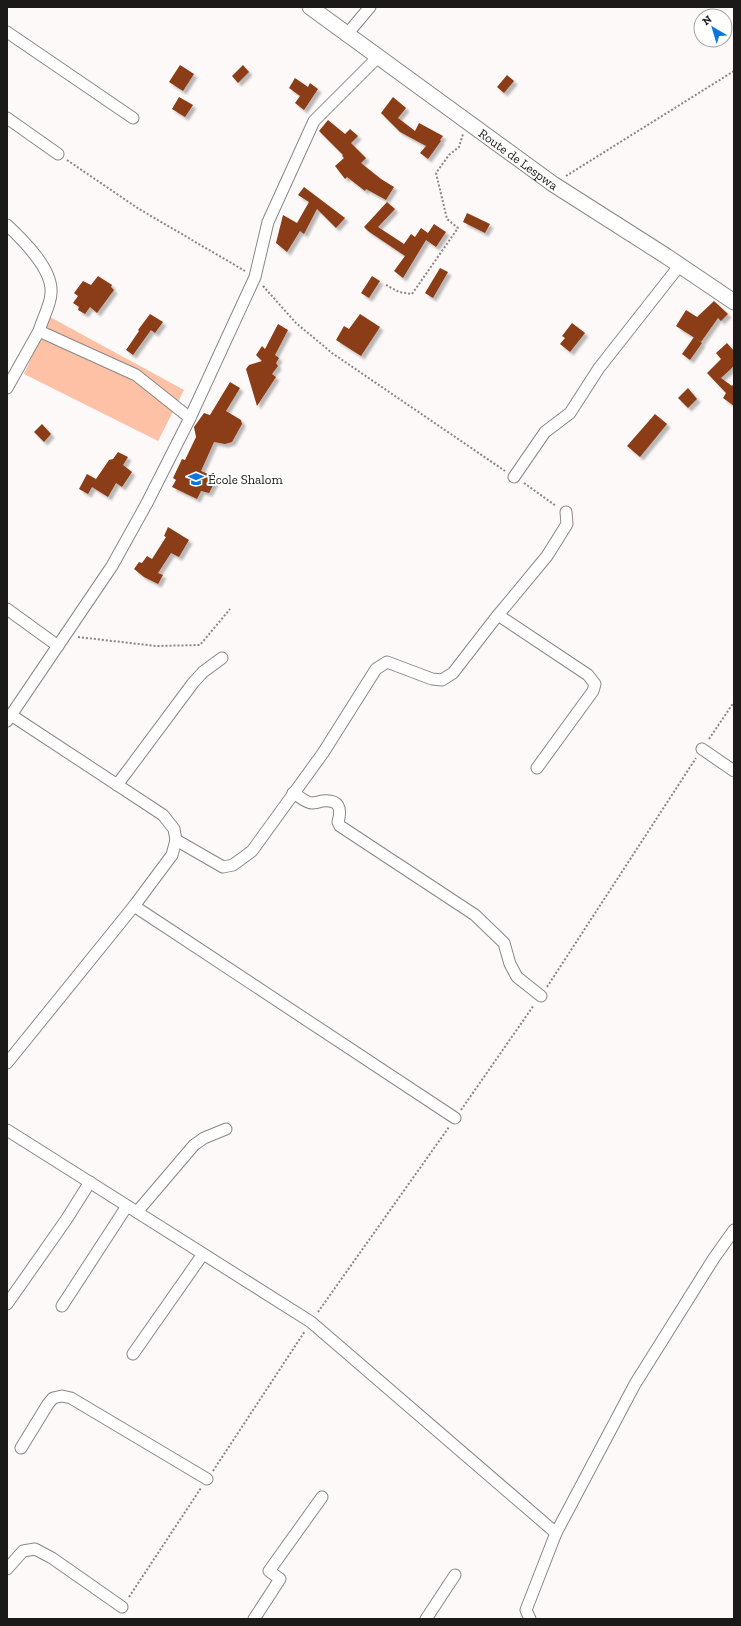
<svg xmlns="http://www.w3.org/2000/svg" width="741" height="1626" font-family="'Zilla Slab',serif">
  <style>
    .green { fill: #fec1a6 }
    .building { fill: #8a3c13; filter: url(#shadow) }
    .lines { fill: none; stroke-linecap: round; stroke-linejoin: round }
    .street-casing { stroke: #8a8786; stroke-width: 13 }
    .secondary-casing { stroke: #8a8786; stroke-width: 17 }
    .path { stroke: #888685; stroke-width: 2; stroke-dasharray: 2 2; stroke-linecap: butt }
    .street { stroke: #fff; stroke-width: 11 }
    .secondary { stroke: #fff; stroke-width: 15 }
    .labels { text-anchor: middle; stroke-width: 4; stroke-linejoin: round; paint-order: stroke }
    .street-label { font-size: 13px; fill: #1b1a19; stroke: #fff }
    .poi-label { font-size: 13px; fill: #1b1a19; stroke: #fff; text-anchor: start }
  </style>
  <defs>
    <filter id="shadow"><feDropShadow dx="3.5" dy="3.5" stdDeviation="1" flood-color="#0004"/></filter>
  </defs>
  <rect width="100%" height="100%" fill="#fdf9f8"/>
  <!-- green -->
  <polygon class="green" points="50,317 184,390 158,441 24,374"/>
  <!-- building -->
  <g class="building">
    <polygon points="180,65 194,74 183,91 169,82"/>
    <polygon points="243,65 249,72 238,83 232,76"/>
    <polygon points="507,75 514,81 504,93 497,87"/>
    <polygon points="295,78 308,87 310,83 318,89 304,110 295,103 300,96 289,88"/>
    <polygon points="179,97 193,105 185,117 172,109"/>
    <polygon points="393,97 406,108 398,118 415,131 419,123 443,136 440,140 441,141 428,159 420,153 426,146 400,132 381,113"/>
    <polygon points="328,120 345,134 350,129 358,136 351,143 366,158 361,163 381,179 394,187 386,200 366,189 365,191 347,177 345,179 335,166 344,158 342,156 343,155 319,131"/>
    <polygon points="304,187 345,218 336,228 317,209 304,234 300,231 287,252 276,243 283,215 297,223 309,202 298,195"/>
    <polygon points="387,202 395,209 378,227 404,244 411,234 415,237 421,228 428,233 434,224 446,232 436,247 426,240 403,278 394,271 405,256 368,231 364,227"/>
    <polygon points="467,213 490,224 485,233 463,222"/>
    <polygon points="440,268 448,272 433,298 425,293"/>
    <polygon points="98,276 112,285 111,287 114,290 97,313 90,307 85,314 78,310 79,307 73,303 78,296 74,293 83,281 91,285"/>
    <polygon points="372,276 380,281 369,298 361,293"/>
    <polygon points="714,301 728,314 721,321 718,318 701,342 676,326 686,310 697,317"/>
    <polygon points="150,314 163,322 155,333 151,330 133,355 126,350 139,331 138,330"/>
    <polygon points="360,314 380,327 361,356 336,340 344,326 349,329"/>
    <polygon points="572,323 585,333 570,352 560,344 565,338 562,336"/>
    <polygon points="278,324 288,330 275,355 279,358 276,363 278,366 272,374 276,377 257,406 246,369 249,365 262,361 256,355 262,346 265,349"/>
    <polygon points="694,337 702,343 690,360 682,354"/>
    <polygon points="727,343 734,351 734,366 721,378 732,386 734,383 734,406 723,398 726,393 707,373 721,359 716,353"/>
    <polygon points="230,382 240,388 226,411 241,420 242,424 232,442 225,444 214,442 201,471 217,478 209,493 201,491 197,499 172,487 176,480 173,478 182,459 185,460 196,437 194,427 204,413 210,415"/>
    <polygon points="688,388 697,399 688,408 678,398"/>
    <polygon points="655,414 667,424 640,457 627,446"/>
    <polygon points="42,424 51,434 44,442 34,432"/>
    <polygon points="118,452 128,457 123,465 132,472 122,487 116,483 108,497 92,487 88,494 79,489 87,474 96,479 109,460 113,459"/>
    <polygon points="168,527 189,540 179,557 171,553 158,573 163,575 158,584 144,577 134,569 139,562 142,563 147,556 152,559 166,537 164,536"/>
  </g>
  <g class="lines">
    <defs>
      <g id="street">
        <polyline points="7,32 133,118"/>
        <polyline points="348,33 370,7"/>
        <polyline points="7,118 58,154"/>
        <path d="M7 225C23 240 53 269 51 293 51 304 42 320 39 331L136 375 190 418"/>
        <polyline points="7,388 39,331"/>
        <polyline points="514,477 545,432 570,413 599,368 680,265"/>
        <polyline points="7,609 58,646"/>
        <polyline points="498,615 588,675 595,684 593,691 537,768"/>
        <polyline points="7,721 112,566 147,503 190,418 255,277 268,222 314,121 379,56"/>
        <polyline points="702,749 734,771"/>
        <polyline points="117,785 193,683 203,672 222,658"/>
        <path d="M293 793C299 796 306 803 312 803 315 803 319 802 322 801 339 799 342 808 338 822L340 826 475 915 504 943 510 964 517 977 541 996"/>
        <polyline points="176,840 223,867 233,865 252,851 323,753 376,669 387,662 432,679 442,680 453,673 494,620 547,556 567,524 566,512"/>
        <polyline points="134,906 455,1118"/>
        <polyline points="7,1063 134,906 172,855 176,840 174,829 163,815 11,715"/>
        <polyline points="7,1130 311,1322 556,1533"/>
        <polyline points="137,1212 194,1145 204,1138 226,1129"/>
        <polyline points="7,1304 66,1220 90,1182"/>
        <polyline points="62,1306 127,1206"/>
        <polyline points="133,1354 203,1254"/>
        <polyline points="21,1448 48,1404 53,1398 62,1396 71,1398 207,1479"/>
        <polyline points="7,1569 23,1551 35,1549 52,1558 122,1607"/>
        <polyline points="254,1619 280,1579 269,1571 322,1497"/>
        <polyline points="426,1619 455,1575"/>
        <polyline points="530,1619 526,1610 556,1533 635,1384 714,1258 734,1230"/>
      </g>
      <g id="secondary">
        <path id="s1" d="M310 7 553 184 666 256 734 302"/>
      </g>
    </defs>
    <!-- street casing -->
    <use href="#street" class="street-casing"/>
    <!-- secondary casing -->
    <use href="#secondary" class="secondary-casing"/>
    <!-- path -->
    <g class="path">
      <polyline points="67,160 139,209 245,271"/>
      <polyline points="566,176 734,71"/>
      <polyline points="386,285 399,292 412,294 458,228 447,219 436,173 449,155 459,147 463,134"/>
      <polyline points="263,286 296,323 332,353 505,471"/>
      <polyline points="524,483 556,506"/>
      <polyline points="78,637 156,646 200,645 230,609"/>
      <polyline points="709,739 734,702"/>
      <polyline points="547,987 696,758"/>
      <polyline points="461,1110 534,1005"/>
      <polyline points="318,1312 449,1127"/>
      <polyline points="213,1471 305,1331"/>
      <polyline points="129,1597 201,1488"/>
    </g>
    <!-- street -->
    <use href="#street" class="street"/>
    <!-- secondary -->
    <use href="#secondary" class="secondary"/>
  </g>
  <!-- icons -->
  <defs>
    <symbol id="school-bare" viewBox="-9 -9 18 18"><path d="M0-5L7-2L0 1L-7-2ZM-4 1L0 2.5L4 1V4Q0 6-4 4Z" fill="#0c76de" stroke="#fff" stroke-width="2.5" paint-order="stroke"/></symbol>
  </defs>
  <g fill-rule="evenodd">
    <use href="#school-bare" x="185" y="468" width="22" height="22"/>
  </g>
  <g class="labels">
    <!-- street labels -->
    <g class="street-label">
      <text dy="5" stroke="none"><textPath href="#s1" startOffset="258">Route de Lespwa</textPath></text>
    </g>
    <!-- poi labels -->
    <g class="poi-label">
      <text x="208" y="484">École Shalom</text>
    </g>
  </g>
  <!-- border -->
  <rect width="741" height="1626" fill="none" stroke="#1b1a19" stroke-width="16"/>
  <!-- north arrow -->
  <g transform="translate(713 28) rotate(322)"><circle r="19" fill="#ffffff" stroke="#a4a3a3"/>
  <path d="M0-3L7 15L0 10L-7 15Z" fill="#0c76de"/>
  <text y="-6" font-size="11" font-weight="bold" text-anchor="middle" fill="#1b1a19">N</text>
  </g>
</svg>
